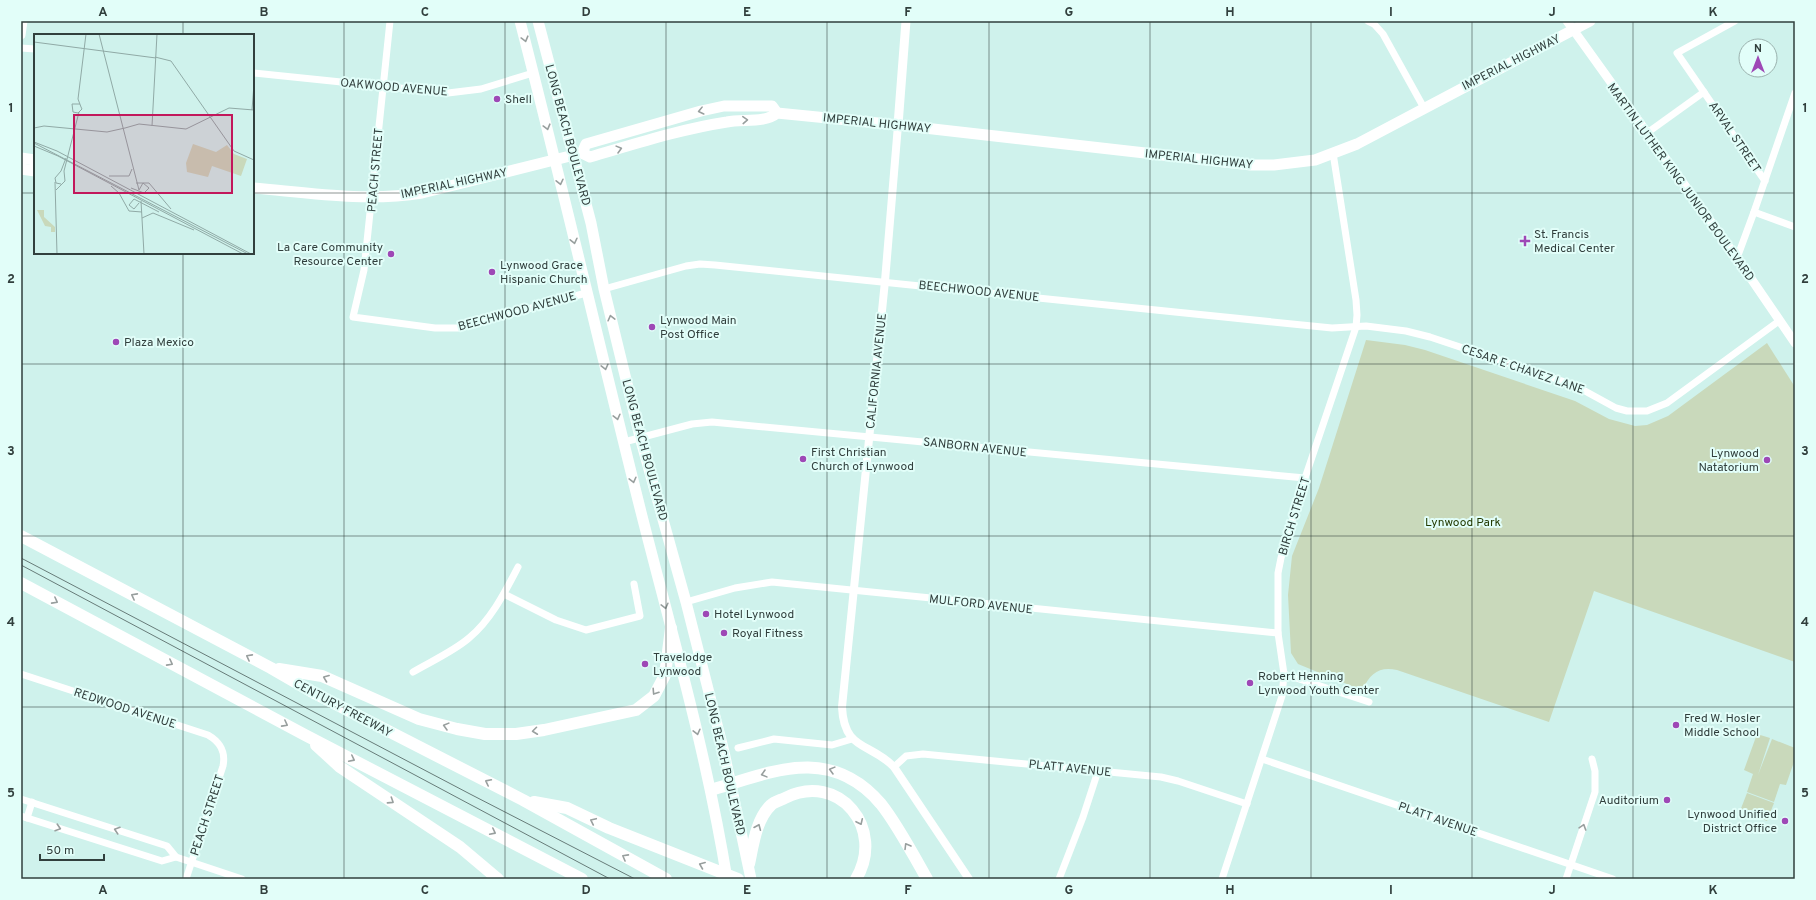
<svg xmlns="http://www.w3.org/2000/svg" width="1816" height="900" font-family="Overpass,sans-serif">
  <style>
    .green { fill: #c9d9bb }
    .lines { fill: none; stroke-linecap: round; stroke-linejoin: round }
    .minor { stroke: #fff; stroke-width: 7 }
    .tertiary { stroke: #fff; stroke-width: 8 }
    .secondary { stroke: #fff; stroke-width: 9 }
    .primary { stroke: #fff; stroke-width: 11 }
    .motorway { stroke: #fff; stroke-width: 12 }
    .tram { stroke: #677c79; stroke-width: 1 }
    .oneway { stroke: #989f9e }
    .grid { fill: none; stroke: #313f3d; stroke-width: 1; stroke-opacity: 0.55 }
    .poi-dot { fill: #9e48b6; stroke: #e2fef9; stroke-width: 1.5 }
    .labels { text-anchor: middle; stroke-width: 4; stroke-linejoin: round; paint-order: stroke }
    .street-label { font-size: 12px; fill: #313f3d; stroke: #e2fef9 }
    .poi-label { font-size: 12px; fill: #313f3d; stroke: #e2fef9; text-anchor: start }
    .park-label { font-size: 12px; fill: #243b02; stroke: #e2fef9 }
    .inset-road { fill: none; stroke: #90aaa6; stroke-width: 1 }
    .view { fill: #c2185b; fill-opacity: 0.15; stroke: #c2185b; stroke-width: 2 }
    .inset-edge { fill: none; stroke: #313f3d; stroke-width: 2 }
    .neatline { fill: none; stroke: #313f3d; stroke-width: 1.5 }
    .grid-label { font-size: 13px; text-anchor: middle; font-weight: bold; fill: #313f3d }
  </style>
  <rect width="100%" height="100%" fill="#cff2ec"/>
  <!-- green -->
  <g class="green">
    <path d="M1366 340 1405 345 1425 350 1575 401 1609 419 1635 426 1647 425 1668 416 1767 343 1795 387V662L1594 591 1549 722 1397 670C1380 666 1370 673 1363 689H1359L1298 664 1291 653 1288 595 1292 556 1319 488Z"/>
    <polygon points="1757,734 1770,738 1758,775 1772,739 1795,748 1795,759 1786,785 1780,784 1774,802 1747,792 1753,774 1744,770"/>
    <polygon points="1747,793 1774,803 1767,821 1740,811"/>
  </g>
  <g class="lines">
    <!-- minor -->
    <g class="minor">
      <polyline points="390,21 364,270 353,317 435,328 458,328 586,293"/>
      <polyline points="1368,21 1374,24 1383,34 1424,108"/>
      <polyline points="1735,21 1677,53 1765,181"/>
      <polyline points="21,48 35,49"/>
      <polyline points="253,73 448,93 481,89 533,73"/>
      <polyline points="1647,133 1704,92"/>
      <polyline points="1754,212 1795,227"/>
      <polyline points="1737,258 1754,212 1795,93"/>
      <polyline points="604,289 686,266 700,264 715,265 1332,328 1366,326 1406,331 1430,337 1574,385 1616,408 1627,411 1647,411 1667,403 1779,321"/>
      <polyline points="624,442 692,424 712,422 1305,478"/>
      <polyline points="504,594 556,620 586,630 640,616 634,584"/>
      <polyline points="686,602 735,588 772,582 1278,633"/>
      <path d="M413 672C430 662 454 651 469 638 491 620 505 592 518 567"/>
      <path d="M21 674 208 735C220 742 226 751 223 766L186 879"/>
      <polyline points="1284,674 1369,702"/>
      <polyline points="738,748 774,739 832,745 852,739"/>
      <polyline points="1262,759 1613,879"/>
      <polyline points="894,767 906,756 923,754 1161,777 1178,781 1247,804"/>
      <polyline points="21,799 167,846 176,857 242,879"/>
      <polyline points="21,816 162,861 176,857"/>
      <polyline points="27,818 32,802"/>
      <polyline points="1059,879 1083,817 1098,771"/>
      <polyline points="1222,879 1282,696 1284,674 1278,633 1278,573 1281,558 1305,478 1356,327 1357,315 1356,300 1333,153"/>
      <polyline points="1566,879 1595,792 1595,771 1592,759"/>
    </g>
    <!-- tertiary -->
    <path class="tertiary" d="M898 125 885 281 842 707C844 751 870 742 894 767L969 879"/>
    <!-- secondary -->
    <g class="secondary">
      <polyline points="1567,21 1737,258 1795,343"/>
      <polyline points="21,35 23,21"/>
      <polyline points="898,125 906,21"/>
    </g>
    <!-- primary -->
    <g class="primary">
      <path d="M520 21C562 184 600 349 641 512 672 634 707 755 727 879"/>
      <polyline points="538,21 591,223 604,289 640,437 686,602 724,752 751,879"/>
      <polyline points="582,153 586,144 701,111 724,106 772,106 777,113"/>
      <polyline points="21,158 35,160"/>
      <polyline points="21,169 35,171"/>
      <path d="M253 188C310 193 365 202 422 193L582 153 590 157C635 144 681 129 727 122 743 119 766 123 777 113L898 125 1251 165H1274L1315 160 1357 144 1590 21"/>
    </g>
    <!-- motorway -->
    <g class="motorway">
      <polyline points="21,536 271,668 316,694 523,800 666,879"/>
      <polyline points="21,583 305,735 582,879"/>
      <polyline points="279,669 322,676 419,719 457,729 485,734 516,734 544,730 636,710 654,696 665,675 671,628"/>
      <polyline points="316,745 340,767 460,847 498,879"/>
      <path d="M711 790C773 771 831 745 881 804 897 824 914 856 927 879"/>
      <polyline points="534,802 567,808 609,828 738,879"/>
      <path d="M749 864C753 846 756 819 771 805 774 802 781 800 785 798 839 771 886 829 856 879"/>
    </g>
    <!-- tram -->
    <g class="tram">
      <polyline points="21,558 470,794 635,879"/>
      <polyline points="21,565 610,879"/>
    </g>
  </g>
  <!-- one-way arrows -->
  <defs><path id="oneway-chevron" d="M-2-3.5L2.5 0L-2 3.5" fill="none" stroke-width="1.6" stroke-linecap="round" stroke-linejoin="round"/></defs>
  <g class="oneway">
    <use href="#oneway-chevron" transform="translate(525 39) rotate(75)"/>
    <use href="#oneway-chevron" transform="translate(701 111) rotate(166)"/>
    <use href="#oneway-chevron" transform="translate(745 120) rotate(-3)"/>
    <use href="#oneway-chevron" transform="translate(547 127) rotate(75)"/>
    <use href="#oneway-chevron" transform="translate(619 149) rotate(-15)"/>
    <use href="#oneway-chevron" transform="translate(560 182) rotate(77)"/>
    <use href="#oneway-chevron" transform="translate(574 241) rotate(77)"/>
    <use href="#oneway-chevron" transform="translate(611 318) rotate(-104)"/>
    <use href="#oneway-chevron" transform="translate(605 367) rotate(76)"/>
    <use href="#oneway-chevron" transform="translate(617 417) rotate(76)"/>
    <use href="#oneway-chevron" transform="translate(633 480) rotate(76)"/>
    <use href="#oneway-chevron" transform="translate(134 596) rotate(-152)"/>
    <use href="#oneway-chevron" transform="translate(55 601) rotate(28)"/>
    <use href="#oneway-chevron" transform="translate(665 606) rotate(76)"/>
    <use href="#oneway-chevron" transform="translate(249 657) rotate(-152)"/>
    <use href="#oneway-chevron" transform="translate(170 663) rotate(28)"/>
    <use href="#oneway-chevron" transform="translate(326 678) rotate(-159)"/>
    <use href="#oneway-chevron" transform="translate(655 692) rotate(123)"/>
    <use href="#oneway-chevron" transform="translate(285 724) rotate(28)"/>
    <use href="#oneway-chevron" transform="translate(446 726) rotate(-165)"/>
    <use href="#oneway-chevron" transform="translate(535 731) rotate(173)"/>
    <use href="#oneway-chevron" transform="translate(697 732) rotate(76)"/>
    <use href="#oneway-chevron" transform="translate(352 759) rotate(27)"/>
    <use href="#oneway-chevron" transform="translate(832 770) rotate(-165)"/>
    <use href="#oneway-chevron" transform="translate(764 774) rotate(165)"/>
    <use href="#oneway-chevron" transform="translate(488 782) rotate(-153)"/>
    <use href="#oneway-chevron" transform="translate(391 801) rotate(33)"/>
    <use href="#oneway-chevron" transform="translate(593 821) rotate(-155)"/>
    <use href="#oneway-chevron" transform="translate(860 822) rotate(65)"/>
    <use href="#oneway-chevron" transform="translate(758 827) rotate(-67)"/>
    <use href="#oneway-chevron" transform="translate(1583 827) rotate(-72)"/>
    <use href="#oneway-chevron" transform="translate(58 828) rotate(18)"/>
    <use href="#oneway-chevron" transform="translate(117 830) rotate(-162)"/>
    <use href="#oneway-chevron" transform="translate(493 832) rotate(27)"/>
    <use href="#oneway-chevron" transform="translate(907 846) rotate(-121)"/>
    <use href="#oneway-chevron" transform="translate(625 857) rotate(-151)"/>
    <use href="#oneway-chevron" transform="translate(702 865) rotate(-158)"/>
  </g>
  <!-- grid -->
  <path class="grid" d="M183 21V35M344 21V879M505 21V879M666 21V879M827 21V879M989 21V879M1150 21V879M1311 21V879M1472 21V879M1633 21V879M21 193H35M253 193H1795M183 253V879M21 364H1795M21 536H1795M21 707H1795"/>
  <!-- markers -->
  <g class="poi-dot">
    <circle cx="497" cy="99" r="4"/>
    <path d="M1523 235h4v4h4v4h-4v4h-4v-4h-4v-4h4z"/>
    <circle cx="391" cy="254" r="4"/>
    <circle cx="492" cy="272" r="4"/>
    <circle cx="652" cy="327" r="4"/>
    <circle cx="116" cy="342" r="4"/>
    <circle cx="803" cy="459" r="4"/>
    <circle cx="1767" cy="460" r="4"/>
    <circle cx="706" cy="614" r="4"/>
    <circle cx="724" cy="633" r="4"/>
    <circle cx="645" cy="664" r="4"/>
    <circle cx="1250" cy="683" r="4"/>
    <circle cx="1676" cy="725" r="4"/>
    <circle cx="1667" cy="800" r="4"/>
    <circle cx="1785" cy="821" r="4"/>
  </g>
  <g class="labels">
    <!-- street labels -->
    <g class="street-label">
      <text transform="translate(1511 62) rotate(-27)" y="4">IMPERIAL HIGHWAY</text>
      <text transform="translate(394 87) rotate(5)" y="4">OAKWOOD AVENUE</text>
      <text transform="translate(877 123) rotate(6)" y="4">IMPERIAL HIGHWAY</text>
      <text transform="translate(568 135) rotate(75)" y="4">LONG BEACH BOULEVARD</text>
      <text transform="translate(1735 137) rotate(56)" y="4">ARVAL STREET</text>
      <text transform="translate(1199 159) rotate(6)" y="4">IMPERIAL HIGHWAY</text>
      <text transform="translate(375 170) rotate(-85)" y="4">PEACH STREET</text>
      <text transform="translate(1681 182) rotate(54)" y="4">MARTIN LUTHER KING JUNIOR BOULEVARD</text>
      <text transform="translate(454 183) rotate(-12)" y="4">IMPERIAL HIGHWAY</text>
      <text transform="translate(979 291) rotate(6)" y="4">BEECHWOOD AVENUE</text>
      <text transform="translate(517 311) rotate(-15)" y="4">BEECHWOOD AVENUE</text>
      <text transform="translate(1523 369) rotate(19)" y="4">CESAR E CHAVEZ LANE</text>
      <text transform="translate(876 371) rotate(-84)" y="4">CALIFORNIA AVENUE</text>
      <text transform="translate(975 447) rotate(6)" y="4">SANBORN AVENUE</text>
      <text transform="translate(645 450) rotate(75)" y="4">LONG BEACH BOULEVARD</text>
      <text transform="translate(1294 516) rotate(-73)" y="4">BIRCH STREET</text>
      <text transform="translate(981 604) rotate(6)" y="4">MULFORD AVENUE</text>
      <text transform="translate(125 708) rotate(18)" y="4">REDWOOD AVENUE</text>
      <text transform="translate(343 708) rotate(28)" y="4">CENTURY FREEWAY</text>
      <text transform="translate(725 764) rotate(77)" y="4">LONG BEACH BOULEVARD</text>
      <text transform="translate(1070 768) rotate(6)" y="4">PLATT AVENUE</text>
      <text transform="translate(207 815) rotate(-72)" y="4">PEACH STREET</text>
      <text transform="translate(1438 819) rotate(19)" y="4">PLATT AVENUE</text>
    </g>
    <!-- poi labels -->
    <g class="poi-label">
      <text x="505" y="103">Shell</text>
      <text x="1534" y="238">St. Francis<tspan x="1534" dy="14">Medical Center</tspan></text>
      <text x="383" y="251" text-anchor="end">La Care Community<tspan x="383" dy="14">Resource Center</tspan></text>
      <text x="500" y="269">Lynwood Grace<tspan x="500" dy="14">Hispanic Church</tspan></text>
      <text x="660" y="324">Lynwood Main<tspan x="660" dy="14">Post Office</tspan></text>
      <text x="124" y="346">Plaza Mexico</text>
      <text x="811" y="456">First Christian<tspan x="811" dy="14">Church of Lynwood</tspan></text>
      <text x="1759" y="457" text-anchor="end">Lynwood<tspan x="1759" dy="14">Natatorium</tspan></text>
      <text x="714" y="618">Hotel Lynwood</text>
      <text x="732" y="637">Royal Fitness</text>
      <text x="653" y="661">Travelodge<tspan x="653" dy="14">Lynwood</tspan></text>
      <text x="1258" y="680">Robert Henning<tspan x="1258" dy="14">Lynwood Youth Center</tspan></text>
      <text x="1684" y="722">Fred W. Hosler<tspan x="1684" dy="14">Middle School</tspan></text>
      <text x="1659" y="804" text-anchor="end">Auditorium</text>
      <text x="1777" y="818" text-anchor="end">Lynwood Unified<tspan x="1777" dy="14">District Office</tspan></text>
    </g>
    <!-- park labels -->
    <g class="park-label">
      <text x="1463" y="526">Lynwood Park</text>
    </g>
  </g>
  <!-- overview -->
  <g transform="translate(34 34)">
    <rect width="220" height="220" fill="#cff2ec"/>
    <path d="M159 110 182 118 193 111 200 120 213 125 207 142 178 132 174 143 153 138 152 129ZM3 176H10V183L21 193V198H17V193L11 192Z" fill="#c9d9bb"/>
    <path class="inset-road" d="M65 0 105 156M0 8 122 24M121 23 137 27 200 117 220 126M46 70H38L39 78 44 79 48 75 47 73 44 65 52 0M218 76 220 50M118 92 123 0M0 94 10 92 73 98 91 94M91 94 105 90 152 95 195 74 220 76M0 108 23 117 217 220M0 109 214 220M0 112 24 122 209 220M75 142H95L98 135M21 148 23 220M102 149H115L137 175M27 150 22 149 21 144 27 137 32 124M77 152 85 159 95 177 108 178M97 154 110 159 115 154 109 149 105 156M22 156 31 147 30 137 45 78M107 167 110 220M105 169 100 175 95 171 100 165 125 178M108 184 119 179 160 196"/>
    <path class="view" d="M40 81H198V159H40Z"/>
    <rect width="220" height="220" class="inset-edge"/>
  </g>
  <!-- border -->
  <rect width="1816" height="900" fill="none" stroke="#e2fef9" stroke-width="44"/>
  <!-- north arrow -->
  <g transform="translate(1758 58)"><circle r="19" fill="#e2fef9" stroke="#9bb2ae"/>
  <path d="M0-3L7 15L0 10L-7 15Z" fill="#9e48b6"/>
  <text y="-6" font-size="11" font-weight="bold" text-anchor="middle" fill="#313f3d">N</text>
  </g>
  <!-- scale -->
  <path d="M40 854v6h64v-6" fill="none" stroke="#313f3d" stroke-width="2"/>
  <text x="46" y="854" font-size="12" fill="#313f3d" stroke="#e2fef9" stroke-width="3" paint-order="stroke">50 m</text>
  <rect x="22" y="22" width="1772" height="856" class="neatline"/>
  <g class="grid-label">
    <text x="103" y="16">A</text>
    <text x="264" y="16">B</text>
    <text x="425" y="16">C</text>
    <text x="586" y="16">D</text>
    <text x="747" y="16">E</text>
    <text x="908" y="16">F</text>
    <text x="1069" y="16">G</text>
    <text x="1230" y="16">H</text>
    <text x="1391" y="16">I</text>
    <text x="1552" y="16">J</text>
    <text x="1713" y="16">K</text>
    <text x="11" y="112">1</text>
    <text x="1805" y="112">1</text>
    <text x="11" y="283">2</text>
    <text x="1805" y="283">2</text>
    <text x="11" y="455">3</text>
    <text x="1805" y="455">3</text>
    <text x="11" y="626">4</text>
    <text x="1805" y="626">4</text>
    <text x="11" y="797">5</text>
    <text x="1805" y="797">5</text>
    <text x="103" y="894">A</text>
    <text x="264" y="894">B</text>
    <text x="425" y="894">C</text>
    <text x="586" y="894">D</text>
    <text x="747" y="894">E</text>
    <text x="908" y="894">F</text>
    <text x="1069" y="894">G</text>
    <text x="1230" y="894">H</text>
    <text x="1391" y="894">I</text>
    <text x="1552" y="894">J</text>
    <text x="1713" y="894">K</text>
  </g>
</svg>
